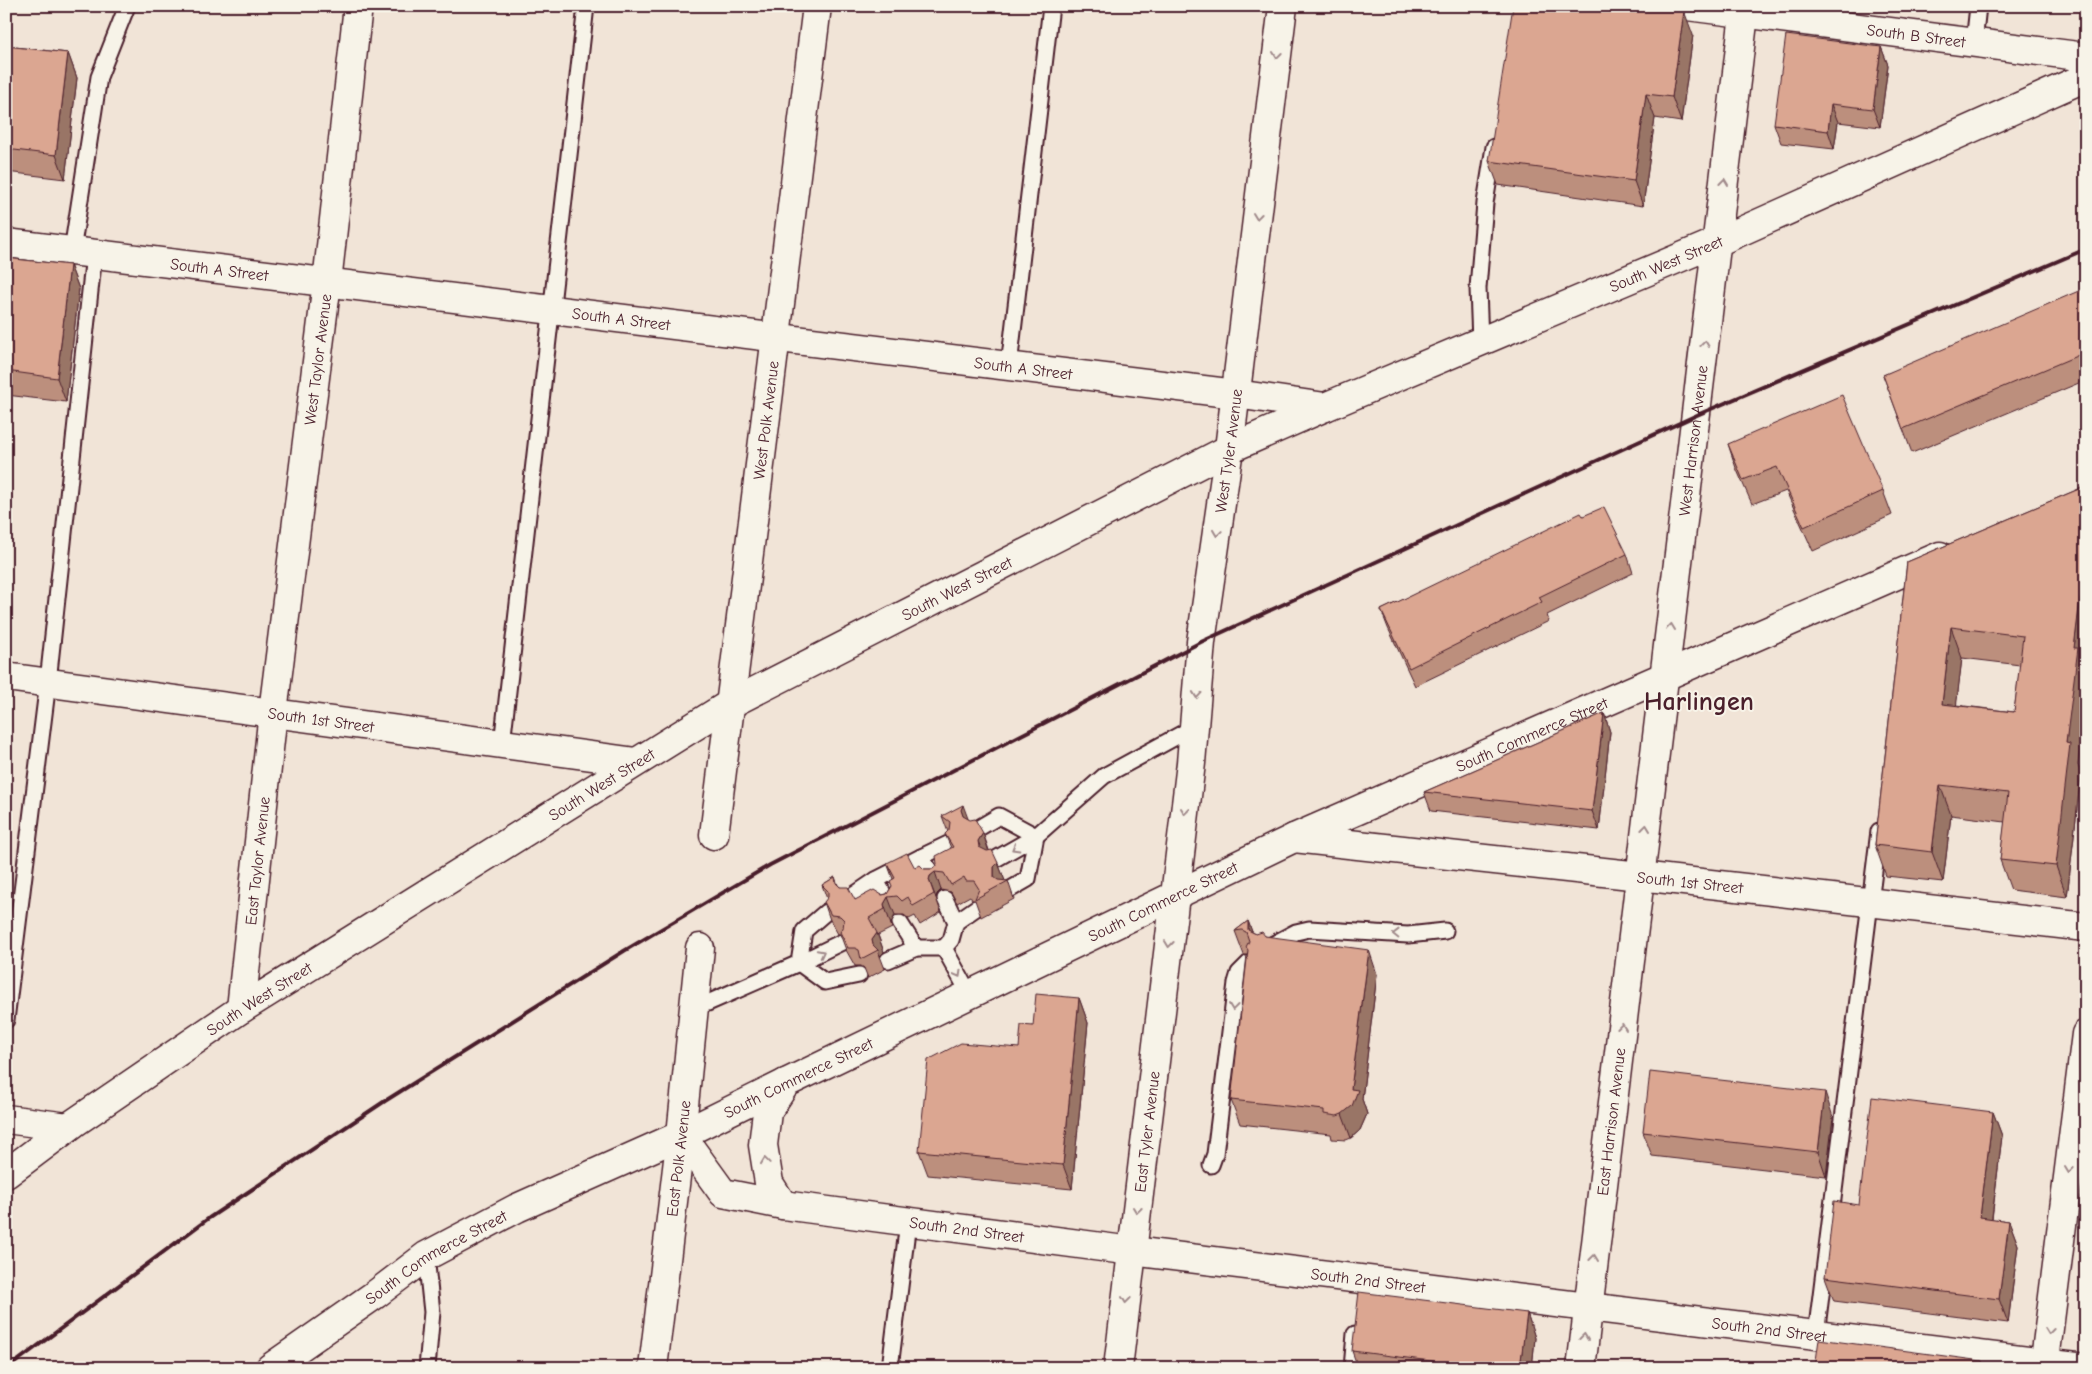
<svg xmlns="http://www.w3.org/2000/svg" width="2092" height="1374" font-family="'Comic Neue',sans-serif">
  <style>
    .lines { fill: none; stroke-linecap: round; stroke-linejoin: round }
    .service-casing { stroke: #4a1f2b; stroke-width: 19 }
    .minor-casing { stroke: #4a1f2b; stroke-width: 31 }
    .tertiary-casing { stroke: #4a1f2b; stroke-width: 31 }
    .secondary-casing { stroke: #4a1f2b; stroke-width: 31 }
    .service { stroke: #f7f3e8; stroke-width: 15 }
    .minor { stroke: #f7f3e8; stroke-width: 28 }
    .tertiary { stroke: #f7f3e8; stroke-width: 28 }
    .secondary { stroke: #f7f3e8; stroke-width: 28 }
    .rail { stroke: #4a1f2b; stroke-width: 4 }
    .wall { fill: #bc8f7d; stroke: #4a1f2b; fill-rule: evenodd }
    .shaded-wall { fill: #997466; stroke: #4a1f2b }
    .building { fill: #dba691; stroke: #4a1f2b; fill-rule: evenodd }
    .oneway { stroke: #a0898a }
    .labels { text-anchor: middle; stroke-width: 4; stroke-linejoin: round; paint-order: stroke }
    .street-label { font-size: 16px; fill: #4a1f2b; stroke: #f7f3e8 }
    .town-label { font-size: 26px; font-weight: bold; fill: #4a1f2b; stroke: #f7f3e8 }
  </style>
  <rect width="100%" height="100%" fill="#f1e4d7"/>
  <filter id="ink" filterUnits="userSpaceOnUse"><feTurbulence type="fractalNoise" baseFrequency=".02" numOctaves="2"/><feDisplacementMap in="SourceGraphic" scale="10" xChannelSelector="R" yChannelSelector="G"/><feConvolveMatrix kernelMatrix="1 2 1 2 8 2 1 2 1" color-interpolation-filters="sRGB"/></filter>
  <g filter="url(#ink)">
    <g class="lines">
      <defs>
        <g id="service">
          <polyline points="1974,43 1978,6"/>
          <polyline points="72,251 99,77 127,6"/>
          <polyline points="1480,342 1478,288 1485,203 1494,147"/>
          <polyline points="1009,366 1051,6"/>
          <polyline points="502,744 586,6"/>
          <polyline points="977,829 999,816 1036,836"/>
          <polyline points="921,857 948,844"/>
          <polyline points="994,860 1036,836 1104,776 1194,727"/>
          <polyline points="1009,890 1028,879 1036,836"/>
          <polyline points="851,897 876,880"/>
          <polyline points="945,899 956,922"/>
          <polyline points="889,904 876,880 921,857 935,879"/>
          <polyline points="900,923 916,948"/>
          <polyline points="1266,948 1296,932 1309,929 1408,935 1445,931"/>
          <polyline points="888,960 916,948 944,948"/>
          <polyline points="799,963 825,982 859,975"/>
          <polyline points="799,963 804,931 826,912"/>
          <polyline points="970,995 944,948 951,940 956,922 976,908"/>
          <polyline points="694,1009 799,963 842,942"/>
          <polyline points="6,1020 48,682 94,254"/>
          <polyline points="1211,1165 1215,1154 1236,983 1239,973 1249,963"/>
          <polyline points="426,1256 432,1312 427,1368"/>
          <polyline points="1816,1335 1879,831"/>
          <polyline points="890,1368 908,1222"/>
          <polyline points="1352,1368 1355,1334"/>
        </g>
        <g id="minor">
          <path id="s1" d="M1687 6 2086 57"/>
          <path id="s2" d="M6 243 1236 394 1325 407 1717 242 2086 77"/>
          <path id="s3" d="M6 677 636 762"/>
          <path id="s4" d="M714 835 817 6"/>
          <polyline points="1294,838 1640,876"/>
          <path id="s5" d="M241 1009 273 712 327 282 358 6"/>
          <polyline points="6,1119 68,1127"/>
          <path id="s6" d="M681 1135 723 1193 783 1205 1132 1251"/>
          <path id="s7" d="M6 1174 74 1123 241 1009 730 704 1229 449 1325 407"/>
          <path id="s8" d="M653 1368 681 1135 700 948"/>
        </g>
        <g id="tertiary">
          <polyline points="1640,876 2086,927"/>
          <path id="s9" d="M1132 1251 2085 1368"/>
          <polyline points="2044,1368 2086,1034"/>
        </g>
        <g id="secondary">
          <polyline points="783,1205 769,1183 763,1145 767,1112 786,1083"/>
          <path id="s10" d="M270 1368 376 1294 426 1256 517 1208 681 1135 786 1083 1294 838 1940 556"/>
          <path id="s11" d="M1118 1368 1191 763 1201 642 1229 449 1283 6"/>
          <path id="s12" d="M1581 1368 1745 6"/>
        </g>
      </defs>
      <!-- service casing -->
      <use href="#service" class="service-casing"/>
      <!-- minor casing -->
      <use href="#minor" class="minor-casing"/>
      <!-- tertiary casing -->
      <use href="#tertiary" class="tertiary-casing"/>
      <!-- secondary casing -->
      <use href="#secondary" class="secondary-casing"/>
      <!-- service -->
      <use href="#service" class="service"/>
      <!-- minor -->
      <use href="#minor" class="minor"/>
      <!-- tertiary -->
      <use href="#tertiary" class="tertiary"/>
      <!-- secondary -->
      <use href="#secondary" class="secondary"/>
      <!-- rail -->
      <polyline class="rail" points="8,1368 209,1218 385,1101 624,951 770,865 1201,642 1697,415 2086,249"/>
    </g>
    <!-- wall -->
    <g class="wall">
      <polygon points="1693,35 1681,122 1655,118 1643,206 1498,185 1489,161"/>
      <polygon points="6,46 68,53 77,78 65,179 6,172"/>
      <polygon points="1881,47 1888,65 1880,127 1838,122 1834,149 1781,143 1774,124"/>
      <polygon points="6,258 70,265 79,289 66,402 6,395"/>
      <polygon points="2086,302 2086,380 1912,453 1883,375"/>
      <polygon points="1728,444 1883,491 1892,515 1813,551 1786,491 1752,504 1736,468"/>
      <path d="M2086 486V702L2078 765 2081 774 2067 897 2011 890 2000 860 2005 822 1951 815 1943 882 1886 876 1875 845 1907 562ZM1962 658 2020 665 2014 712 1956 705Z"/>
      <polygon points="1583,516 1627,554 1633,573 1547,615 1549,621 1415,686 1388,628 1381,610"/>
      <polygon points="1604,713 1610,732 1599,830 1431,811 1424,792"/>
      <polygon points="942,816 968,819 983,833 989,850 998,863 1005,881 1008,881 1014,899 981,917 975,900 972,900 970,896 957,903 951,892 941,890 937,894 936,898 941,912 920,925 915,916 909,919 904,915 895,915 891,923 892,928 878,935 884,952 880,956 885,969 868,978 864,968 861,966 855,966 846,950 840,934 838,934 830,920 824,902 827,899 822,885 835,877 838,885 855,900 887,894 892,886 893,879 887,863 924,869 933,869 951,848 945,834 948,832"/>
      <polygon points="1248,921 1252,932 1256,934 1265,936 1377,974 1362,1099 1367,1114 1360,1130 1351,1138 1346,1140 1332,1139 1331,1134 1240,1124 1231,1100 1247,955 1244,955 1235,931"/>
      <polygon points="1079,998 1088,1023 1072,1189 928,1175 919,1151 1019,1048 1033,1026"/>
      <polygon points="1993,1112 2002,1136 1992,1219 2009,1221 2018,1245 2008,1323 1834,1301 1825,1277 1859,1205"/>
      <polygon points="1833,1117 1826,1176 1652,1156 1643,1132"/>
      <polygon points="1527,1313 1535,1338 1532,1368 1358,1368 1352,1351"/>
    </g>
    <!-- shaded-wall -->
    <g class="shaded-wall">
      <polygon points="1684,11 1693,35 1681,122 1672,97"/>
      <polygon points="1881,47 1888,65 1880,127 1873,109"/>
      <polygon points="68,53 77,78 65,179 56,155"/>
      <polygon points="1646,94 1655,118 1643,206 1634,181"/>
      <polygon points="1831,104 1838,122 1834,149 1828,131"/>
      <polygon points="70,265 79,289 66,402 57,378"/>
      <polygon points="2086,551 2086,702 2078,765 2081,774 2067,897 2056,866 2074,648"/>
      <polygon points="1951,627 1962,658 1953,734 1942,704"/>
      <polygon points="1604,713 1610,732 1599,830 1592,811"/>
      <polygon points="1940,785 1951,815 1943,882 1932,852"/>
      <polygon points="963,805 970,824 963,816 961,810"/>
      <polygon points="983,833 989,852 985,859 978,841"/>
      <polygon points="998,863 1005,881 998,886 994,877 994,867"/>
      <polygon points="935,872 941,890 937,894 936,898 929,880 930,876"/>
      <polygon points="888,897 895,915 891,923 892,928 884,904"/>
      <polygon points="1248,921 1257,945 1248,930"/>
      <polygon points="877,933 884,952 880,956 878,950 873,945 872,940"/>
      <polygon points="1369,950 1377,974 1362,1099 1367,1114 1360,1130 1351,1138 1342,1114 1351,1089"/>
      <polygon points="1079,998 1088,1023 1072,1189 1063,1165"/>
      <polygon points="1825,1092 1833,1117 1826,1176 1818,1152"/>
      <polygon points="1993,1112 2002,1136 1989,1241 1980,1217"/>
      <polygon points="2009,1221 2018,1245 2008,1323 1999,1299"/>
      <polygon points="1527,1313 1535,1338 1532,1368 1520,1368"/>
      <polygon points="1982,1361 1984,1368 1981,1368"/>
    </g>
    <!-- building -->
    <g class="building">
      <polygon points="1513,6 1652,6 1684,11 1672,97 1646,94 1634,181 1489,161"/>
      <polygon points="1786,35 1881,47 1873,109 1831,104 1828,131 1774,124"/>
      <polygon points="6,46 68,53 56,155 6,149"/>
      <polygon points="6,258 70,265 57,378 6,371"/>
      <polygon points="2081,290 2086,302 2086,352 1903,429 1883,375"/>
      <polygon points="1842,395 1883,491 1804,527 1777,467 1743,480 1728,444"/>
      <path d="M2086 486V551L2074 648H2078L2066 743 2070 744 2056 866 2000 860 2008 793 1940 785 1932 852 1875 845 1907 562ZM1951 627 2023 636 2014 712 1942 704Z"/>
      <polygon points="1604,507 1627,554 1539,597 1542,602 1409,668 1381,610 1581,513 1583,516"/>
      <polygon points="1604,713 1592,811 1424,792"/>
      <polygon points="963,805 961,810 963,816 970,820 975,819 983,833 978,841 979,847 987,851 992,850 998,863 994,867 994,877 998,880 1008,881 975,899 979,889 974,881 966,881 964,877 951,885 944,873 935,872 930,876 929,880 934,894 913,906 908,897 902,901 897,896 888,897 884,904 885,909 869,918 877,933 872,940 873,945 878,950 861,959 859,950 855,948 848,948 840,932 843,928 844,920 840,916 831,915 824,902 828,897 828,891 822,885 835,877 836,883 840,887 848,887 855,900 874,890 882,895 887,894 892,886 890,881 895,878 887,863 907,853 915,868 920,865 924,869 933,869 937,864 936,856 953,847 945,834 949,830 950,822 942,816"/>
      <polygon points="1248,921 1248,930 1256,934 1262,932 1265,936 1369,950 1351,1089 1358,1090 1352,1106 1342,1114 1337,1116 1324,1114 1324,1110 1231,1100 1248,950 1246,947 1249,941 1246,932 1242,930 1235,931"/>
      <polygon points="1036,994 1079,998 1063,1165 919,1151 928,1060 961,1043 1019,1048 1021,1025 1033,1026"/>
      <polygon points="1650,1072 1825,1092 1818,1152 1643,1132"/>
      <polygon points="1872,1097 1993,1112 1980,1217 2009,1221 1999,1299 1825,1277 1834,1201 1859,1205"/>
      <polygon points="1359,1292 1527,1313 1520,1368 1486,1368 1352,1351"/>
      <polygon points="1819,1339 1982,1361 1981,1368 1815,1368"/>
      <polygon points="1187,1364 1218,1368 1187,1368"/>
    </g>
    <!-- one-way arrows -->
    <defs><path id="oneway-chevron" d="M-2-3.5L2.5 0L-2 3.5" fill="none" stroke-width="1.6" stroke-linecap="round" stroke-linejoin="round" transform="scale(1.25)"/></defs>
    <g class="oneway">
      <use href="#oneway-chevron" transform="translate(1277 55) rotate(97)"/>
      <use href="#oneway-chevron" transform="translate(1724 182) rotate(-83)"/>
      <use href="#oneway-chevron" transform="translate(1257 216) rotate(97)"/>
      <use href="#oneway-chevron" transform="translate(1705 344) rotate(-83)"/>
      <use href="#oneway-chevron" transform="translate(1217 533) rotate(98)"/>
      <use href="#oneway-chevron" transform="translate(1671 627) rotate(-83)"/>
      <use href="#oneway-chevron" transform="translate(1197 695) rotate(95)"/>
      <use href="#oneway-chevron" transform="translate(1185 811) rotate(97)"/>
      <use href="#oneway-chevron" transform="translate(1646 828) rotate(-83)"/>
      <use href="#oneway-chevron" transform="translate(1015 848) rotate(150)"/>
      <use href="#oneway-chevron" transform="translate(1396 934) rotate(-179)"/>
      <use href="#oneway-chevron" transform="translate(1169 944) rotate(97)"/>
      <use href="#oneway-chevron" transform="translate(821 953) rotate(-27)"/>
      <use href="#oneway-chevron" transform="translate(958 974) rotate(61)"/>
      <use href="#oneway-chevron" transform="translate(1233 1007) rotate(97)"/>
      <use href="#oneway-chevron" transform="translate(1622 1027) rotate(-83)"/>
      <use href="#oneway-chevron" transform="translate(765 1161) rotate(-98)"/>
      <use href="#oneway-chevron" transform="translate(2069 1170) rotate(97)"/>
      <use href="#oneway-chevron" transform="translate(1137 1210) rotate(97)"/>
      <use href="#oneway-chevron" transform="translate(1594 1258) rotate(-83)"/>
      <use href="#oneway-chevron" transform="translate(1126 1300) rotate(97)"/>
      <use href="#oneway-chevron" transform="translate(2049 1331) rotate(97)"/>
      <use href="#oneway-chevron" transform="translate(1584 1337) rotate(-83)"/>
    </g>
  </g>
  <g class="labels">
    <!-- street labels -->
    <g class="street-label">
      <text dy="6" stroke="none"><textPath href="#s1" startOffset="231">South B Street</textPath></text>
      <text dy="6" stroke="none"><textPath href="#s2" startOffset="1699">South West Street</textPath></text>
      <text dy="6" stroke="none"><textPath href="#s2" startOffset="215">South A Street</textPath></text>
      <text dy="6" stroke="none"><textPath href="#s2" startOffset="620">South A Street</textPath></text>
      <text dy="6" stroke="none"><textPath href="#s5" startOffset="654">West Taylor Avenue</textPath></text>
      <text dy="6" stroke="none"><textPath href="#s2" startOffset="1025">South A Street</textPath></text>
      <text dy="6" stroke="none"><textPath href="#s4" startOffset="418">West Polk Avenue</textPath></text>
      <text dy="6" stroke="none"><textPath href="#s12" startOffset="934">West Harrison Avenue</textPath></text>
      <text dy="6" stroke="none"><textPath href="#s11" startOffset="924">West Tyler Avenue</textPath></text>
      <text dy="6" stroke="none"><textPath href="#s7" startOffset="1118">South West Street</textPath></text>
      <text dy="6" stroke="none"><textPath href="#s3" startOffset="318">South 1st Street</textPath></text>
      <text dy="6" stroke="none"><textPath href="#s10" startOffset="1415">South Commerce Street</textPath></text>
      <text dy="6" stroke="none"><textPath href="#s7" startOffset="712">South West Street</textPath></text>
      <text dy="6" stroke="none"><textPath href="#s5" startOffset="149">East Taylor Avenue</textPath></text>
      <text transform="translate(1690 882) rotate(6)" y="6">South 1st Street</text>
      <text dy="6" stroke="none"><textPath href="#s10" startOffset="1010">South Commerce Street</textPath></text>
      <text dy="6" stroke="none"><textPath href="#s7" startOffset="308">South West Street</textPath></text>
      <text dy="6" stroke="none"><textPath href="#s10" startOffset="605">South Commerce Street</textPath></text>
      <text dy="6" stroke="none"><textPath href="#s12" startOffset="248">East Harrison Avenue</textPath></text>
      <text dy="6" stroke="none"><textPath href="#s11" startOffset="238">East Tyler Avenue</textPath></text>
      <text dy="6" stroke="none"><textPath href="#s8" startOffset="211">East Polk Avenue</textPath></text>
      <text dy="6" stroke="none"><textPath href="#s6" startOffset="318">South 2nd Street</textPath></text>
      <text dy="6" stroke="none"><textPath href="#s10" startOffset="200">South Commerce Street</textPath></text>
      <text dy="6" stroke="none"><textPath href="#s9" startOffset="238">South 2nd Street</textPath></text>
      <text dy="6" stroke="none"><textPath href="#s9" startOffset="642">South 2nd Street</textPath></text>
    </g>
    <!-- town labels -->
    <g class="town-label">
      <text x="1699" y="710">Harlingen</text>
    </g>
  </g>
  <!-- margin -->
  <rect width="2092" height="1374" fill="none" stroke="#f7f3e8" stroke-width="25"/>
  <rect x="12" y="12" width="2067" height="1349" fill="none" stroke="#4a1f2b" stroke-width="2" filter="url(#ink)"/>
</svg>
